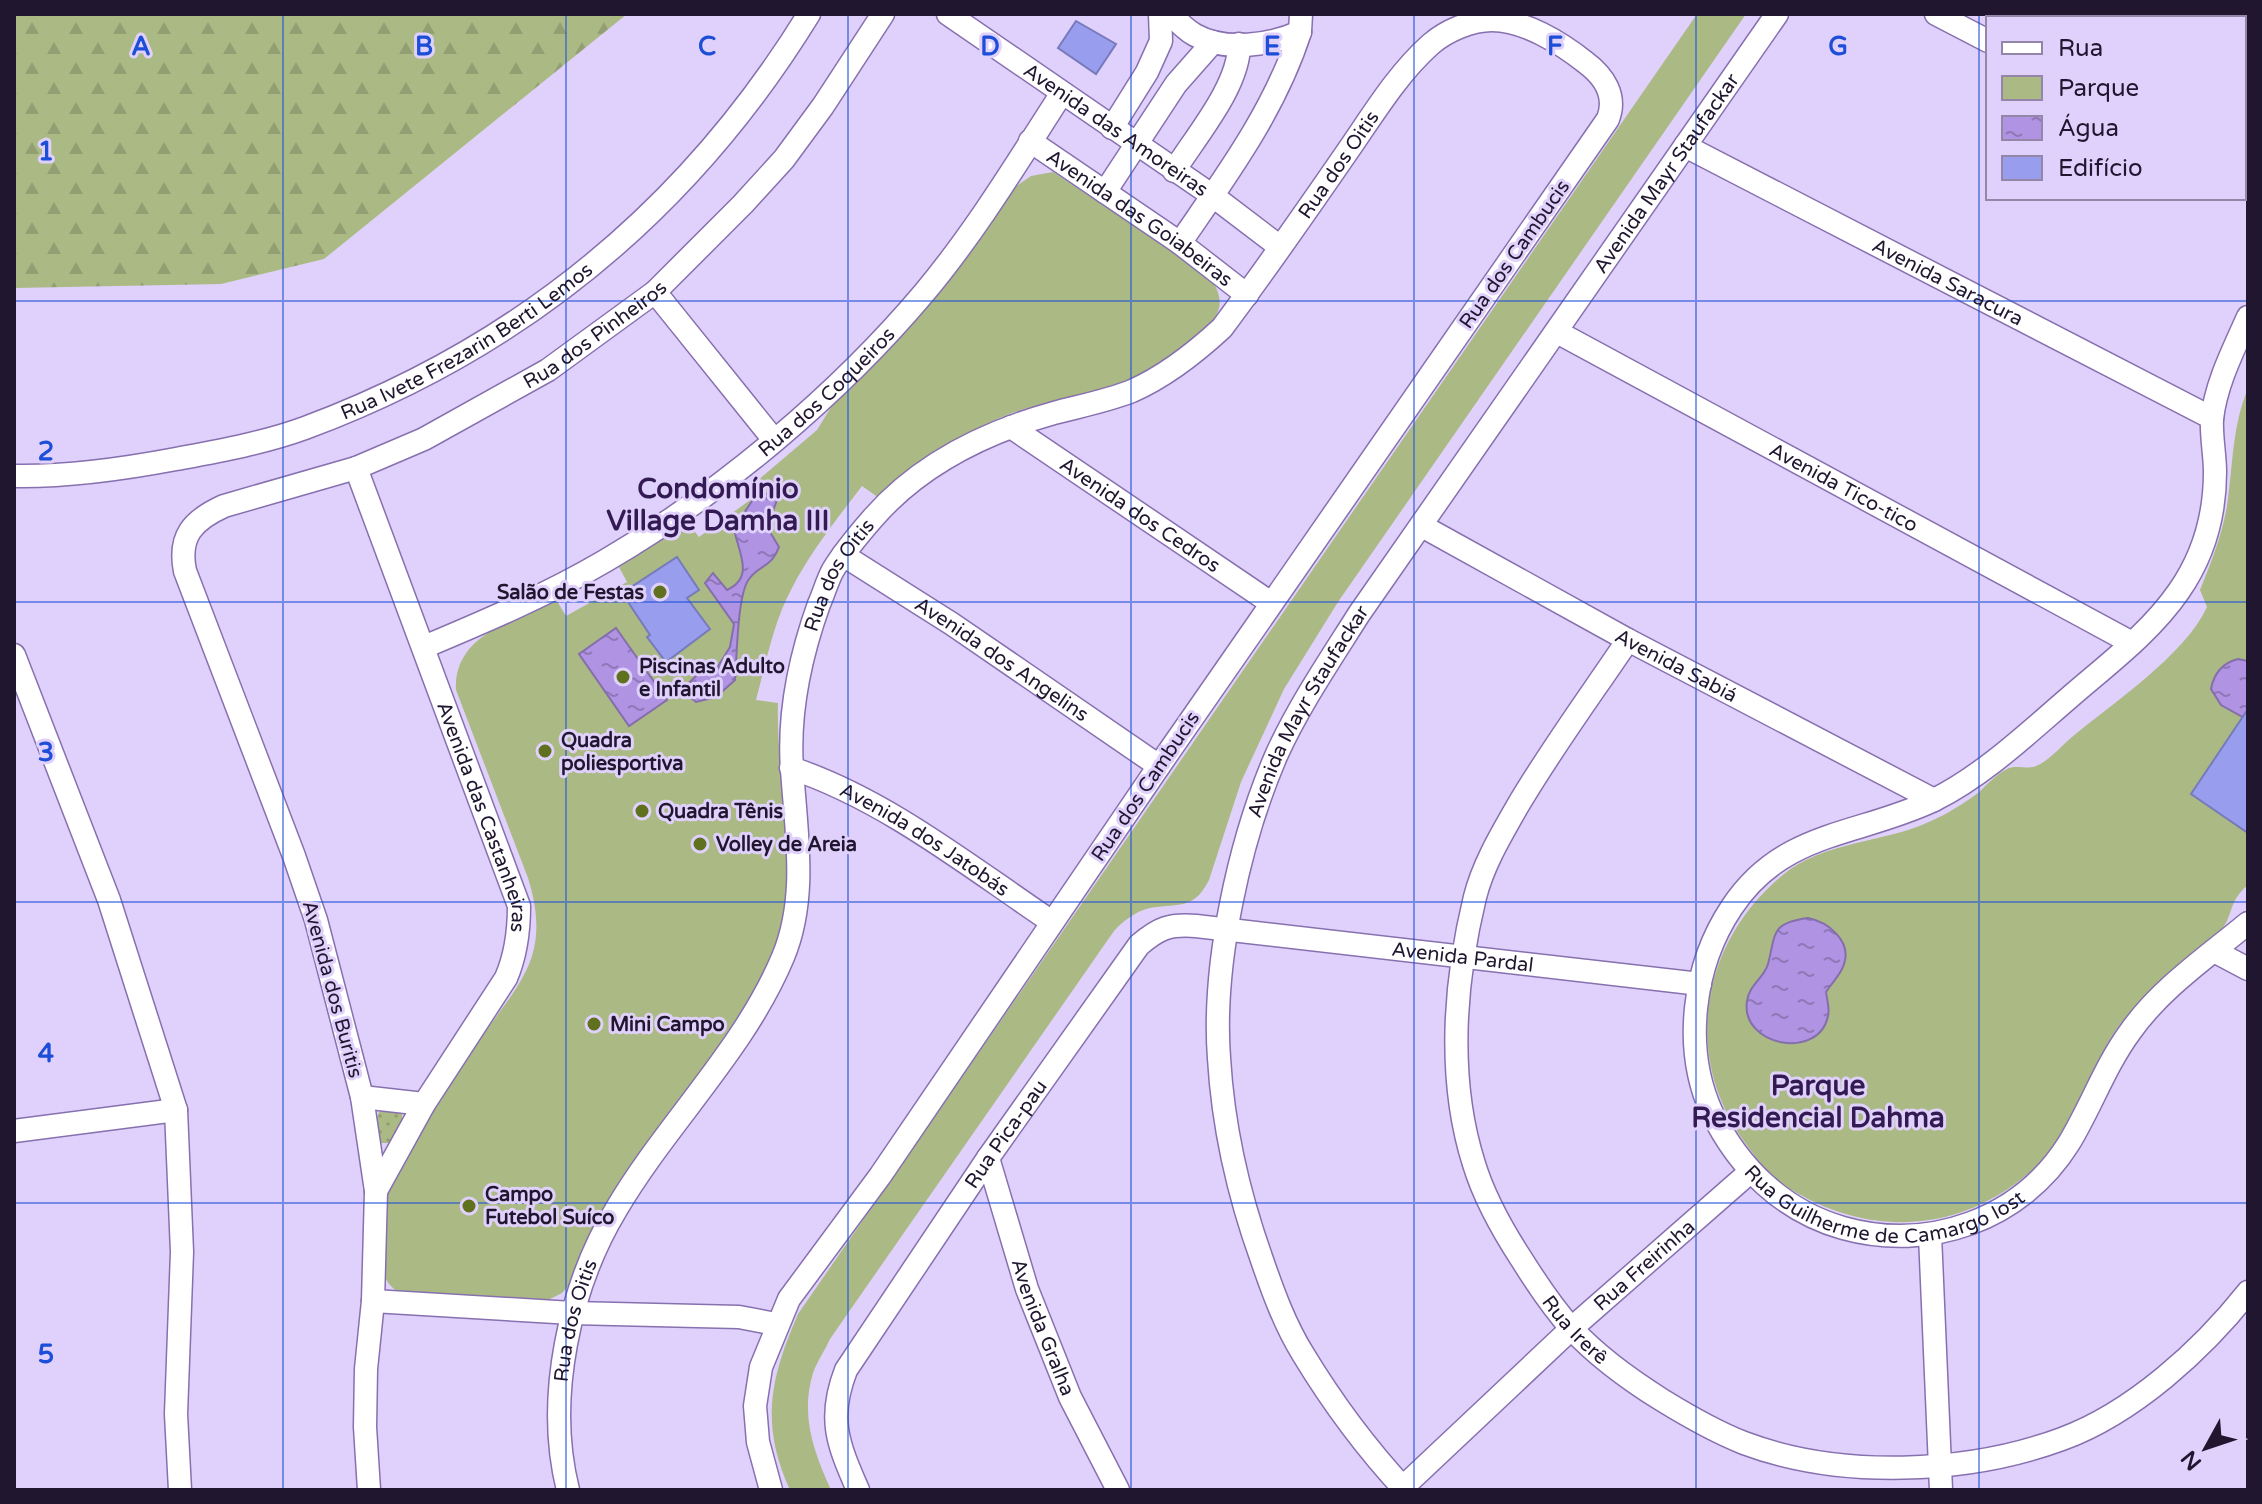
<svg xmlns="http://www.w3.org/2000/svg" width="2262" height="1504" font-family="'Varela Round',sans-serif">
  <style>
    .grass { fill: url(#grass-dots) }
    .forest { fill: url(#forest-firs) }
    .park { fill: #abba84 }
    .water { fill: url(#water-ripples); stroke: #856eac; stroke-width: 2 }
    .building { fill: #989dee; stroke: #777abb; stroke-width: 2 }
    .lines { fill: none; stroke-linecap: round; stroke-linejoin: round }
    .street-casing { stroke: #8770af; stroke-width: 25 }
    .street { stroke: #fff; stroke-width: 22 }
    .grid { fill: none; stroke: #1d4ed8; stroke-width: 2; stroke-opacity: 0.55 }
    .poi-dot { fill: #5f711e; stroke: #dfd1fb; stroke-width: 3 }
    .labels { text-anchor: middle; stroke-width: 6; stroke-linejoin: round; paint-order: stroke }
    .street-label { font-size: 20px; fill: #20162f; stroke: #dfd1fb }
    .poi-label { font-size: 20px; font-weight: bold; fill: #20162f; stroke: #dfd1fb; text-anchor: start }
    .district-label { font-size: 28px; font-weight: bold; fill: #331a52; stroke: #dfd1fb }
    .grid-label { font-size: 26px; text-anchor: middle; font-weight: bold; fill: #1d4ed8; stroke: #dfd1fb; stroke-width: 6; stroke-linejoin: round; paint-order: stroke }
  </style>
  <defs>
    <pattern id="grass-dots" width="8" height="8" patternUnits="userSpaceOnUse" patternTransform="scale(2)"><rect width="8" height="8" fill="#abba84"/><path d="M2 2h.1M6 6h.1" fill="none" stroke="#939f72" stroke-width="1.8" stroke-linecap="round"/></pattern>
    <pattern id="forest-firs" width="22" height="20" patternUnits="userSpaceOnUse" patternTransform="scale(2)"><rect width="22" height="20" fill="#abba84"/><path d="M5 1l3.5 6h-7zM16 11l3.5 6h-7z" fill="#939f72"/></pattern>
    <pattern id="water-ripples" width="26" height="14" patternUnits="userSpaceOnUse" patternTransform="scale(2)"><rect width="26" height="14" fill="#b093e2"/><path d="M2 4q2-2 4 0t4 0M15 11q2-2 4 0t4 0" fill="none" stroke="#8f77b8"/></pattern>
  </defs>
  <rect width="100%" height="100%" fill="#dfd1fb"/>
  <!-- grass -->
  <polygon class="grass" points="385,1109 402,1114 402,1123 391,1143 379,1143 376,1121 379,1112"/>
  <!-- forest -->
  <polygon class="forest" points="14,14 627,14 324,259 221,284 14,288"/>
  <!-- park -->
  <g class="park">
    <path d="M1697 14H1746L1338 602 1284 689 1241 782 1209 880C1195 907 1184 904 1157 907 1140 908 1125 919 1114 931L830 1339C825 1350 817 1362 813 1373 800 1416 814 1452 831 1490H790C760 1424 770 1379 798 1314Z"/>
    <path d="M1053 172 1208 274C1228 303 1221 314 1198 336 1169 363 1136 382 1097 392 1065 400 1033 404 1002 417 956 436 918 469 879 498L862 486C837 519 811 551 792 588 773 623 766 663 756 700L778 703C776 775 796 863 781 931 774 959 758 984 744 1008L598 1223 571 1283 562 1293 548 1300 409 1298C380 1284 382 1272 384 1243 385 1228 383 1210 387 1195 402 1136 456 1074 491 1024 506 1003 524 981 532 956 540 930 536 904 528 878L456 690C453 634 516 620 557 601L566 616 627 582 619 567 688 523 699 537 757 495 751 486 817 430 833 404 901 333 1012 189 1031 176Z"/>
    <path d="M2248 389V885C2228 902 2234 913 2222 929 2215 939 2202 946 2193 954 2168 976 2143 996 2122 1022 2096 1054 2087 1095 2067 1130 2054 1152 2035 1169 2015 1184 1942 1237 1855 1233 1781 1183 1767 1173 1756 1158 1746 1144 1681 1057 1700 942 1784 874 1820 845 1869 843 1911 829 1935 821 1958 808 1978 793 1987 785 1996 774 2007 769 2015 764 2028 770 2036 766 2049 761 2061 746 2072 737 2113 703 2185 655 2207 607L2200 590C2211 563 2222 535 2227 506 2233 467 2232 425 2248 389Z"/>
  </g>
  <!-- water -->
  <g class="water">
    <path d="M768 493 781 497 777 500 767 527 779 547C770 569 760 564 749 579 737 595 737 658 735 680L716 697 696 702 682 690 698 674 717 668 730 647 734 624 705 583 713 573 727 590C756 577 737 550 734 528L752 501Z"/>
    <polygon points="616,628 667,700 629,726 579,654"/>
    <path d="M2238 659 2248 661V720L2221 705 2211 689C2214 673 2222 663 2238 659Z"/>
    <path d="M1808 918C1828 922 1852 941 1844 964 1841 975 1832 982 1826 992 1827 1000 1830 1009 1828 1016 1819 1061 1740 1046 1747 1001 1749 985 1764 978 1768 964 1776 934 1770 923 1808 918Z"/>
  </g>
  <!-- building -->
  <g class="building">
    <polygon points="1076,21 1116,44 1096,74 1058,48"/>
    <polygon points="677,557 699,590 687,598 710,629 666,662 647,637 650,635 622,593"/>
    <polygon points="2248,709 2248,833 2191,794"/>
  </g>
  <g class="lines">
    <defs>
      <g id="street">
        <path id="s1" d="M948 14 1213 196 1280 247"/>
        <path d="M1171 14C1178 22 1186 30 1195 35 1225 52 1271 45 1300 32L1301 14"/>
        <polyline points="1936,14 1988,41"/>
        <polyline points="1112,128 1147,72 1161,41 1160,14"/>
        <path id="s2" d="M1030 141 1180 243 1247 295"/>
        <path id="s3" d="M1685 146 2212 418"/>
        <path d="M1174 171C1196 136 1240 85 1239 44"/>
        <polyline points="2244,173 2248,175"/>
        <polyline points="1105,192 1176,84 1213,42"/>
        <path d="M1180 243C1226 176 1275 110 1300 32"/>
        <polyline points="655,292 774,440"/>
        <path id="s4" d="M2248 317C2234 349 2216 383 2212 419 2211 436 2215 455 2215 472 2215 515 2204 555 2179 591 2150 633 2108 664 2070 697 2028 733 1984 775 1934 800 1859 836 1783 830 1732 907 1693 965 1682 1048 1712 1113 1739 1168 1783 1211 1843 1228 1929 1252 2021 1220 2069 1143 2091 1107 2105 1066 2130 1032 2160 989 2207 957 2248 923"/>
        <path id="s5" d="M1557 332 2132 643"/>
        <path id="s6" d="M1011 427 1271 603"/>
        <path id="s7" d="M356 468 519 906C519 932 516 955 506 978L424 1104 376 1191"/>
        <path id="s8" d="M14 476C68 477 123 469 176 459 219 451 264 443 305 428 520 348 689 209 809 14"/>
        <path id="s9" d="M1422 526 1628 640 1934 800"/>
        <path id="s10" d="M843 555 952 624 1159 766"/>
        <path id="s11" d="M1628 640C1591 695 1551 749 1517 807 1501 835 1483 865 1475 897 1454 983 1447 1079 1474 1164 1484 1197 1503 1231 1522 1260 1537 1284 1553 1308 1572 1329 1598 1357 1630 1380 1662 1400 1688 1416 1716 1432 1744 1443 1840 1479 1967 1474 2062 1439 2133 1413 2202 1350 2248 1292"/>
        <path id="s12" d="M424 647C486 621 547 595 605 561 720 494 838 395 924 293 976 231 1018 161 1062 93"/>
        <polyline points="14,655 109,900 176,1110 182,1252 176,1414 180,1490"/>
        <path id="s13" d="M791 768C885 799 970 867 1052 922"/>
        <polyline points="2214,951 2248,969"/>
        <polyline points="362,1097 424,1104"/>
        <polyline points="14,1131 176,1110"/>
        <path id="s14" d="M988 1158 1027 1289 1070 1397 1118 1490"/>
        <polyline points="1930,1235 1941,1490"/>
        <polyline points="373,1301 572,1313 739,1317 776,1324"/>
        <path id="s15" d="M369 1490 365 1427 366 1369 373 1301 376 1191 362 1097 316 920 294 856 185 571C178 536 193 520 224 506L356 468 424 439 548 370 655 292 743 204 784 159 823 106 883 14"/>
        <path id="s16" d="M568 1490C545 1399 569 1287 617 1208 668 1122 744 1050 783 957 808 897 796 832 792 769 788 713 800 657 819 604 824 593 827 581 833 570 844 552 859 534 873 518 921 463 986 432 1054 413 1080 406 1107 401 1132 391 1166 376 1195 353 1222 328 1264 272 1305 213 1345 155 1371 118 1396 75 1431 44 1446 31 1471 20 1492 20 1524 20 1561 43 1585 62 1604 76 1617 96 1608 119L1159 766 880 1176 789 1299 761 1367 755 1406 758 1442 771 1490"/>
        <path id="s17" d="M858 1490C838 1444 827 1419 846 1370L988 1158 1139 945C1159 928 1169 924 1196 926L1700 984"/>
        <path id="s18" d="M1400 1490 1572 1328 1750 1172"/>
        <path id="s19" d="M1405 1490C1367 1449 1332 1402 1303 1354 1285 1325 1273 1292 1262 1260 1239 1196 1223 1126 1219 1058 1212 965 1239 842 1276 756 1298 707 1330 660 1359 614L1777 14"/>
      </g>
    </defs>
    <!-- street casing -->
    <use href="#street" class="street-casing"/>
    <!-- street -->
    <use href="#street" class="street"/>
  </g>
  <!-- grid -->
  <path class="grid" d="M283 14V1490M566 14V1490M848 14V1490M1131 14V1490M1414 14V1490M1696 14V1490M1979 14V1490M14 301H2248M14 602H2248M14 902H2248M14 1203H2248"/>
  <!-- markers -->
  <g class="poi-dot">
    <circle cx="660" cy="592" r="8"/>
    <circle cx="623" cy="677" r="8"/>
    <circle cx="545" cy="751" r="8"/>
    <circle cx="642" cy="811" r="8"/>
    <circle cx="700" cy="844" r="8"/>
    <circle cx="594" cy="1024" r="8"/>
    <circle cx="469" cy="1206" r="8"/>
  </g>
  <g class="labels">
    <!-- street labels -->
    <g class="street-label">
      <text dy="7" stroke="none"><textPath href="#s1" startOffset="204">Avenida das Amoreiras</textPath></text>
      <text dy="7" stroke="none"><textPath href="#s16" startOffset="1660">Rua dos Oitis</textPath></text>
      <text dy="7" stroke="none"><textPath href="#s19" startOffset="1492">Avenida Mayr Staufackar</textPath></text>
      <text dy="7" stroke="none"><textPath href="#s2" startOffset="134">Avenida das Goiabeiras</textPath></text>
      <text transform="translate(1514 254) rotate(-55)" y="7">Rua dos Cambucis</text>
      <text dy="7" stroke="none"><textPath href="#s3" startOffset="296">Avenida Saracura</textPath></text>
      <text dy="7" stroke="none"><textPath href="#s15" startOffset="1446">Rua dos Pinheiros</textPath></text>
      <text dy="7" stroke="none"><textPath href="#s8" startOffset="480">Rua Ivete Frezarin Berti Lemos</textPath></text>
      <text dy="7" stroke="none"><textPath href="#s12" startOffset="480">Rua dos Coqueiros</textPath></text>
      <text dy="7" stroke="none"><textPath href="#s5" startOffset="326">Avenida Tico-tico</textPath></text>
      <text dy="7" stroke="none"><textPath href="#s6" startOffset="156">Avenida dos Cedros</textPath></text>
      <text dy="7" stroke="none"><textPath href="#s16" startOffset="988">Rua dos Oitis</textPath></text>
      <text dy="7" stroke="none"><textPath href="#s10" startOffset="190">Avenida dos Angelins</textPath></text>
      <text dy="7" stroke="none"><textPath href="#s9" startOffset="290">Avenida Sabiá</textPath></text>
      <text dy="7" stroke="none"><textPath href="#s19" startOffset="844">Avenida Mayr Staufackar</textPath></text>
      <text transform="translate(1145 786) rotate(-56)" y="7">Rua dos Cambucis</text>
      <text dy="7" stroke="none"><textPath href="#s7" startOffset="372">Avenida das Castanheiras</textPath></text>
      <text dy="7" stroke="none"><textPath href="#s13" startOffset="152">Avenida dos Jatobás</textPath></text>
      <text dy="7" stroke="none"><textPath href="#s17" startOffset="972">Avenida Pardal</textPath></text>
      <text transform="translate(333 989) rotate(75)" y="7">Avenida dos Buritis</text>
      <text dy="7" stroke="none"><textPath href="#s17" startOffset="410">Rua Pica-pau</textPath></text>
      <text dy="7" stroke="none"><textPath href="#s4" startOffset="1278">Rua Guilherme de Camargo Iost</textPath></text>
      <text dy="7" stroke="none"><textPath href="#s18" startOffset="332">Rua Freirinha</textPath></text>
      <text dy="7" stroke="none"><textPath href="#s16" startOffset="172">Rua dos Oitis</textPath></text>
      <text dy="7" stroke="none"><textPath href="#s14" startOffset="178">Avenida Gralha</textPath></text>
      <text dy="7" stroke="none"><textPath href="#s11" startOffset="766">Rua Irerê</textPath></text>
    </g>
    <!-- poi labels -->
    <g class="poi-label">
      <text x="644" y="599" text-anchor="end">Salão de Festas</text>
      <text x="639" y="673">Piscinas Adulto<tspan x="639" dy="23">e Infantil</tspan></text>
      <text x="561" y="747">Quadra<tspan x="561" dy="23">poliesportiva</tspan></text>
      <text x="658" y="818">Quadra Tênis</text>
      <text x="716" y="851">Volley de Areia</text>
      <text x="610" y="1031">Mini Campo</text>
      <text x="485" y="1201">Campo<tspan x="485" dy="23">Futebol Suíco</tspan></text>
    </g>
    <!-- district labels -->
    <g class="district-label">
      <text x="718" y="498">Condomínio<tspan x="718" dy="32">Village Damha III</tspan></text>
      <text x="1818" y="1095">Parque<tspan x="1818" dy="32">Residencial Dahma</tspan></text>
    </g>
  </g>
  <g class="grid-label">
    <text x="141" y="55">A</text>
    <text x="424" y="55">B</text>
    <text x="707" y="55">C</text>
    <text x="990" y="55">D</text>
    <text x="1272" y="55">E</text>
    <text x="1555" y="55">F</text>
    <text x="1838" y="55">G</text>
    <text x="46" y="160">1</text>
    <text x="46" y="460">2</text>
    <text x="46" y="761">3</text>
    <text x="46" y="1062">4</text>
    <text x="46" y="1363">5</text>
  </g>
  <!-- border -->
  <rect width="2262" height="1504" fill="none" stroke="#20162f" stroke-width="32"/>
  <!-- legend -->
  <rect x="1986" y="16" width="260" height="184" fill="#dfd1fb" stroke="#9386a9" stroke-width="2"/>
  <rect x="2002" y="42" width="40" height="12" fill="#ffffff" stroke="#9386a9" stroke-width="2"/>
  <text x="2058" y="56" font-size="24" fill="#20162f">Rua</text>
  <rect x="2002" y="76" width="40" height="24" fill="#abba84" stroke="#9386a9" stroke-width="2"/>
  <text x="2058" y="96" font-size="24" fill="#20162f">Parque</text>
  <rect x="2002" y="116" width="40" height="24" fill="url(#water-ripples)" stroke="#9386a9" stroke-width="2"/>
  <text x="2058" y="136" font-size="24" fill="#20162f">Água</text>
  <rect x="2002" y="156" width="40" height="24" fill="#989dee" stroke="#9386a9" stroke-width="2"/>
  <text x="2058" y="176" font-size="24" fill="#20162f">Edifício</text>
  <!-- north arrow -->
  <g transform="translate(2206 1448) rotate(230)" stroke="#dfd1fb" stroke-width="6" paint-order="stroke">
  <path d="M0-6L14 30L0 20L-14 30Z" fill="#20162f"/>
  <text y="-12" font-size="22" font-weight="bold" text-anchor="middle" fill="#20162f">N</text>
  </g>
</svg>
